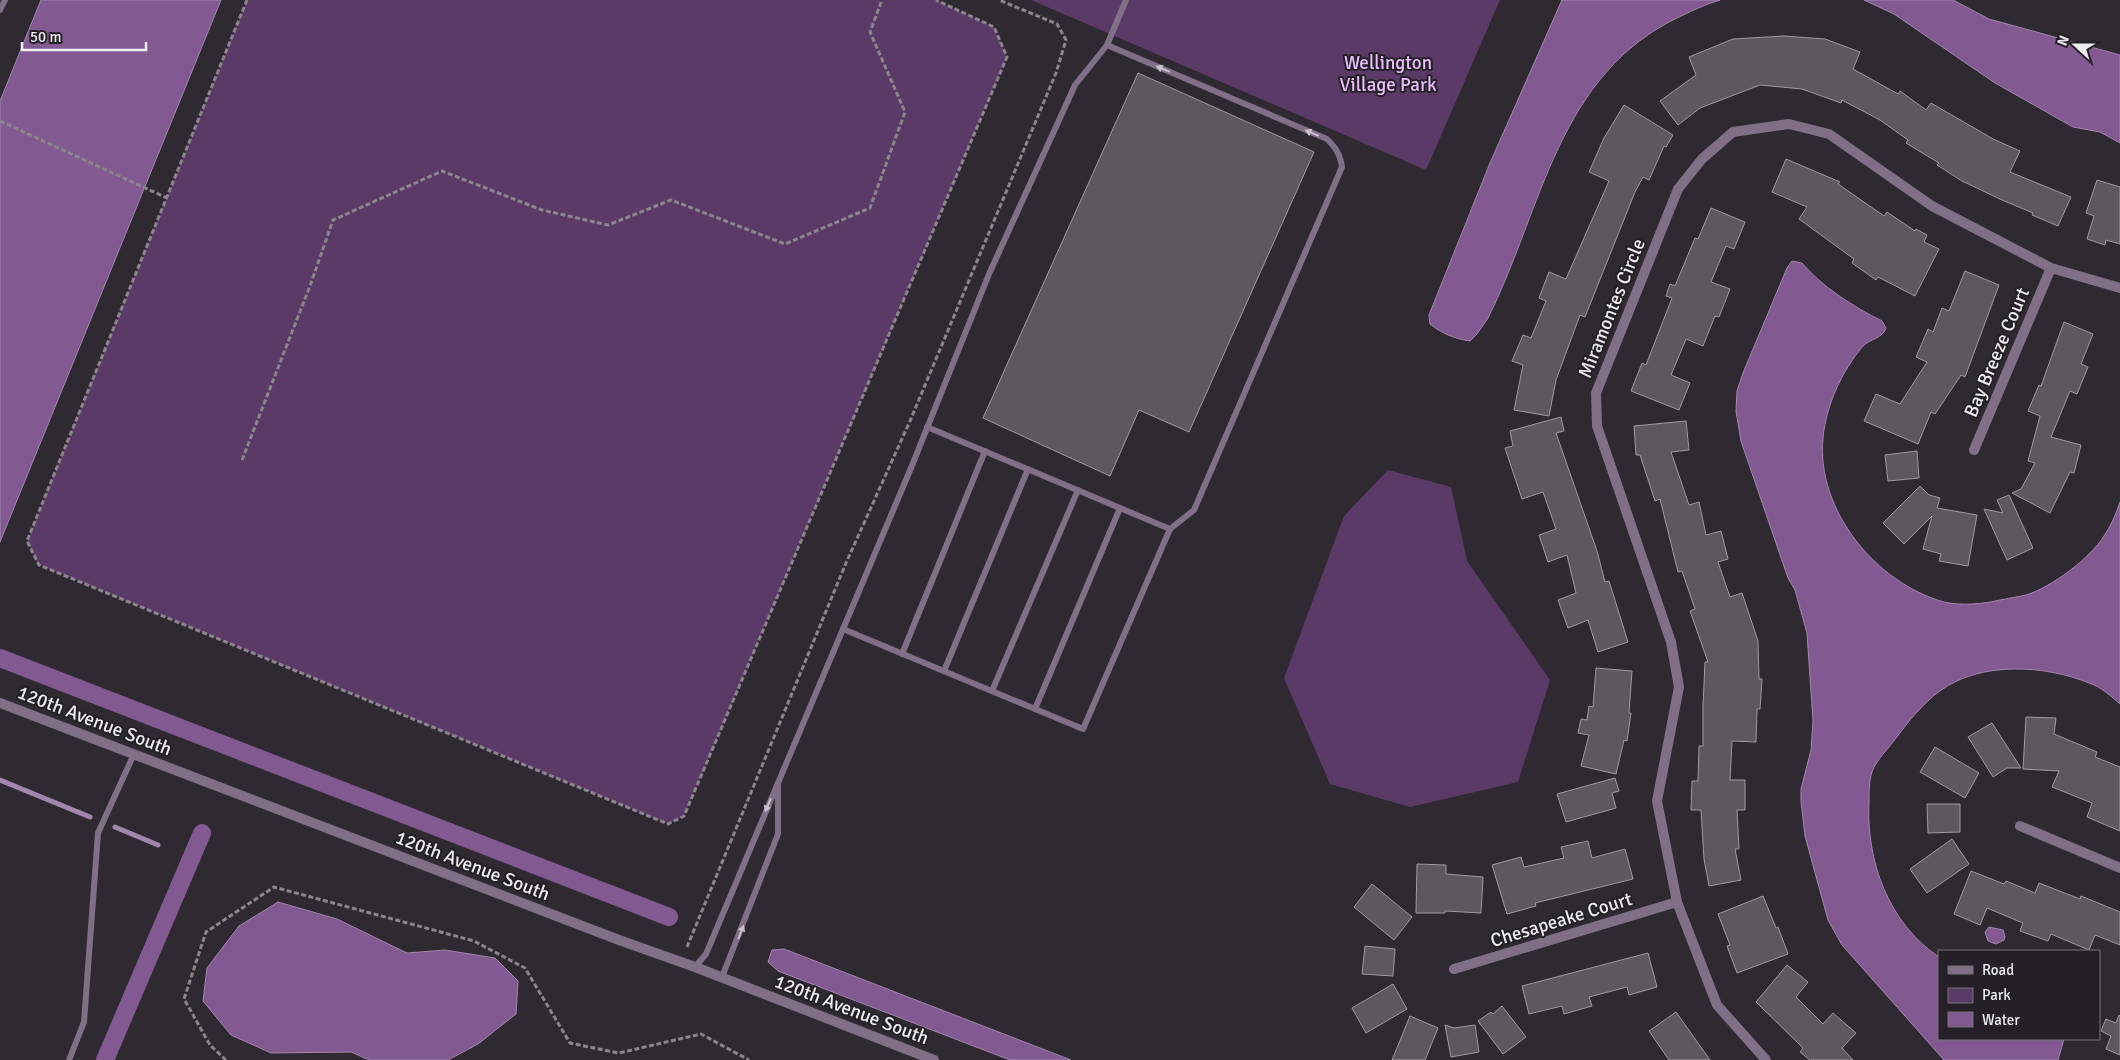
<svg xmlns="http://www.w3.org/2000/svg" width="2120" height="1060" font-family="Signika,sans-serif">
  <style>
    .green { fill: #5b3a67 }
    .water { fill: #825a91; stroke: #a386ae }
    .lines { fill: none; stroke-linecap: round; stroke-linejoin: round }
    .stream { stroke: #a386ae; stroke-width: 5 }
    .canal { stroke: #825a91; stroke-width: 18 }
    .building { fill: #5d575f; stroke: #a09aa2 }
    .path { stroke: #8a868c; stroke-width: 3; stroke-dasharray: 5 2.5; stroke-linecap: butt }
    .service { stroke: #816f88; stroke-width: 6 }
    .minor { stroke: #816f88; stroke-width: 10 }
    .tertiary { stroke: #816f88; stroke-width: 10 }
    .oneway { fill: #c8c0cc }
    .labels { text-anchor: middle; stroke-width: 4; stroke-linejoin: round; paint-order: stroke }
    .park-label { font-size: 19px; fill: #ebbdfd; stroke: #252027 }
    .street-label { font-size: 19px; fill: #efecf0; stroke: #252027 }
  </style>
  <rect width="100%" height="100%" fill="#2f2a31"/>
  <!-- green -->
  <g class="green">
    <polygon points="247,0 936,0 994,27 1007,57 684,816 668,824 39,565 27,541"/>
    <polygon points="1031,0 1500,0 1426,170"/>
    <polygon points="1388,470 1451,487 1467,561 1550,680 1518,782 1410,807 1330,784 1284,678 1344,516"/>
  </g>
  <!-- water -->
  <g class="water">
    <polygon points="41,0 221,0 0,542 0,101"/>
    <path d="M1562 0H1720C1706 4 1694 10 1681 16 1557 74 1543 208 1488 318L1477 334 1470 341C1455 339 1441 333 1430 324L1429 315 1490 163Z"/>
    <polygon points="1864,0 1953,0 1989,19 2120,55 2120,143 2100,132 2073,127 1995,83 1894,14"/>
    <path d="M1792 261 1802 263C1822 287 1854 307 1882 321L1886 328C1883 338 1870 339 1863 346 1842 371 1826 405 1823 438 1816 510 1876 583 1944 602 1962 606 1983 604 2000 600 2009 598 2018 597 2026 595 2052 587 2089 559 2104 536 2111 526 2116 514 2120 502V704C2111 696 2101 687 2089 683 2045 665 1980 661 1940 691 1923 703 1909 721 1896 738 1889 748 1876 760 1872 772 1869 781 1869 792 1869 802 1866 860 1888 923 1939 957V1039H2064L2058 1060H1944L1842 945 1828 920 1805 836 1801 801V789L1811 750 1813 721 1807 633 1795 590 1788 578 1741 441 1736 411 1737 391 1743 373 1787 268Z"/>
    <polygon points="278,902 337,919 407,953 445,950 495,958 518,981 516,1014 478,1044 448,1060 369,1060 351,1052 271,1053 231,1035 203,1001 207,968 239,926"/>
    <polygon points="1989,927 2003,930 2005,937 2004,940 1996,944 1988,941 1985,932"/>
    <polygon points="784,949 1071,1060 1010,1060 778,971 768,962 772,950"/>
  </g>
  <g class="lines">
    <!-- stream -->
    <g class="stream">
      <polyline points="0,780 90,817"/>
      <polyline points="115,827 158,845"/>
    </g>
    <!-- canal -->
    <g class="canal">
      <polyline points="0,658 669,917"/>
      <polyline points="105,1060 202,833"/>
    </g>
  </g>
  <!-- building -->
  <g class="building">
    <polygon points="1784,36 1825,39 1860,52 1853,69 1898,94 1900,91 1926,110 1931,103 1993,139 2020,151 2010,172 2071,197 2058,226 2032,215 2033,213 2002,200 1962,181 1937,165 1939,163 1906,143 1908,140 1880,120 1842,100 1841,103 1802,89 1760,85 1700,108 1678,125 1660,101 1696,75 1689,57 1733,39"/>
    <polygon points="1138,73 1314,152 1189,432 1139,410 1110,476 983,418"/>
    <polygon points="1624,105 1673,135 1666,147 1664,146 1649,180 1643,177 1635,192 1585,317 1580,315 1556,380 1549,416 1514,410 1523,365 1512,361 1523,335 1531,338 1546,301 1539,298 1549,272 1566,279 1609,181 1589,172 1604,138"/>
    <polygon points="1786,159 1840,182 1838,184 1884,216 1887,212 1915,231 1916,229 1927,235 1924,242 1939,249 1915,296 1878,277 1876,280 1852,263 1854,259 1799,219 1807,207 1772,192"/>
    <polygon points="2097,180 2120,187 2120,244 2106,240 2105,245 2087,239 2094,216 2086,213"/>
    <polygon points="1711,208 1745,222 1734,249 1726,246 1711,282 1730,289 1719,317 1715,316 1703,346 1686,339 1671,375 1690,383 1679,410 1631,391 1642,363 1646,365 1672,298 1666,296 1670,284 1675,286 1695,238 1698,239"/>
    <polygon points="1965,271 1999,285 1965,377 1961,375 1935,414 1931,412 1918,444 1864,421 1876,394 1900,404 1927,362 1916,357 1928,329 1933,332 1942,308 1949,311"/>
    <polygon points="2064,322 2093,334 2081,364 2088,367 2077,394 2070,391 2051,437 2081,445 2074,473 2070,472 2050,513 2012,493 2021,489 2035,463 2028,461 2040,416 2028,411 2039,385 2041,386"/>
    <polygon points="1561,417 1564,431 1556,433 1597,551 1605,582 1609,581 1628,642 1598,652 1588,620 1568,628 1558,600 1576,593 1567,555 1548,562 1539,535 1556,529 1543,492 1522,499 1505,448 1513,446 1510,431"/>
    <polygon points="1686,421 1689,450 1671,452 1689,505 1699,502 1706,535 1721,531 1728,559 1718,562 1730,597 1742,593 1758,641 1759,679 1762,679 1760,709 1757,709 1756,742 1732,741 1730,780 1745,780 1745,810 1737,810 1739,849 1735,849 1741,880 1709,886 1704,859 1701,810 1691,810 1692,781 1698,781 1699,746 1703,746 1703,706 1705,662 1708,662 1690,611 1695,609 1682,571 1678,572 1660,499 1655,501 1640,455 1636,455 1634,426"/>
    <polygon points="1917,451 1919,478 1888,481 1885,455"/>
    <polygon points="1920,486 1929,495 1940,498 1937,508 1977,515 1968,566 1939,561 1941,554 1923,549 1932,516 1904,544 1883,523"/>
    <polygon points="2009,495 2033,548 2007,560 1984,509 2003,513 1997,500"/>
    <polygon points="1596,668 1632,671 1629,713 1631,713 1627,741 1624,740 1616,774 1581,766 1589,735 1578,733 1581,719 1587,720 1589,706 1593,707"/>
    <polygon points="2026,717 2056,718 2054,734 2097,752 2095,757 2120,767 2120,831 2087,817 2092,803 2052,787 2059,771 2023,769"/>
    <polygon points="1992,723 2021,768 2007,768 1993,777 1968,737"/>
    <polygon points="1935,747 1979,773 1965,798 1920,772"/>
    <polygon points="1615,778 1619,791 1612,793 1616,808 1566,822 1557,794"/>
    <polygon points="1927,804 1960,804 1960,832 1928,833"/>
    <polygon points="1952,839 1969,864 1927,893 1910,869"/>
    <polygon points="1588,841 1592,858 1625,849 1633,879 1535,903 1536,906 1507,914 1492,865 1521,857 1524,867 1564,858 1561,847"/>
    <polygon points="1417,864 1446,865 1446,874 1483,877 1481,913 1445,911 1445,913 1416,913"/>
    <polygon points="1971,871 2004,884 2006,881 2035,893 2039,883 2080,899 2081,896 2120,912 2120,945 2095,935 2089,950 2051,934 2048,941 2020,931 2023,923 1987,908 1980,925 1954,914"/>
    <polygon points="1372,884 1412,917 1394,940 1354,907"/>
    <polygon points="1763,896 1776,928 1778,927 1788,954 1737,973 1727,946 1730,945 1718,914"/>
    <polygon points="1365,946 1395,949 1393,976 1362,974"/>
    <polygon points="1648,953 1657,987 1629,995 1627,987 1589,997 1592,1006 1564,1014 1562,1006 1529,1014 1522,986"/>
    <polygon points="1787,965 1808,982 1796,997 1823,1024 1833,1013 1856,1033 1842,1048 1853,1060 1810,1060 1800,1052 1803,1048 1756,1002"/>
    <polygon points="1393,984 1407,1009 1366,1033 1352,1008"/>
    <polygon points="1502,1006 1526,1037 1503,1054 1478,1021 1491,1012 1493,1014"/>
    <polygon points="1676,1012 1710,1060 1669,1060 1649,1031"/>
    <polygon points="2119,1015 2120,1016 2120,1055 2106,1049 2111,1036 2101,1031 2106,1019 2116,1023"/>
    <polygon points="1410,1016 1438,1028 1425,1060 1392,1060"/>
    <polygon points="1445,1025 1454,1028 1475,1025 1479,1052 1451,1057"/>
  </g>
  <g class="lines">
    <!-- path -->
    <g class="path">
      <polyline points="247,0 27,541 39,565 668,824 684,816 1007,57 994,27 936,0"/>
      <polyline points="0,121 167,198"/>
      <polyline points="242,460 310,286 333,220 442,171 542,210 608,225 671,200 785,244 870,208 905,112 870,32 882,0"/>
      <polyline points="687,947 846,563 910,421 1056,73 1066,40 1057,24 999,0"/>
      <polyline points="226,1060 210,1045 184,999 206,932 274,887 474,941 525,968 570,1043 619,1053 701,1034 749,1060"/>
    </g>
    <!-- service -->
    <g class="service">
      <polyline points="0,10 5,0"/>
      <path d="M927 427 1170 529 1194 510 1342 167C1340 154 1336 148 1327 139L1107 45"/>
      <polyline points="843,629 1083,729 1170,529"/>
      <polyline points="902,654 985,451"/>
      <polyline points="944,671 1028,469"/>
      <polyline points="992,691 1078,490"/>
      <polyline points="1035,709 1120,508"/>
      <polyline points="778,783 911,468 989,274 1075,85 1107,45 1126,0"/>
      <polyline points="695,967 706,954 778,783 778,834 722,977"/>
      <polyline points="69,1060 84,1022 98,833 134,754"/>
    </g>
    <!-- minor -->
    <g class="minor">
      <polyline points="1974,450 2051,268"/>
      <polyline points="2020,826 2120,868"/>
      <polyline points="1454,969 1677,902"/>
      <polyline points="1766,1060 1717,1005 1677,902 1657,801 1679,687 1671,642 1597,426 1596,393 1678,189 1702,159 1733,132 1789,124 1829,134 1932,206 2051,268 2120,288"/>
    </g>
    <!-- tertiary -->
    <polyline class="tertiary" points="0,703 619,940 695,967 934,1060"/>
  </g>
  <!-- one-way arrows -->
  <defs><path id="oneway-solid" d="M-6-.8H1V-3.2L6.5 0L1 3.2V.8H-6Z" transform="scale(1.25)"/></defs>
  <g class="oneway">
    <use href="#oneway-solid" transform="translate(1163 69) rotate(-157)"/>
    <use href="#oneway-solid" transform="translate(1312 133) rotate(-157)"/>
    <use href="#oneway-solid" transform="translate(768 805) rotate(113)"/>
    <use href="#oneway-solid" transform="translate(741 932) rotate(-69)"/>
  </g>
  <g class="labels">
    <!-- park labels -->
    <g class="park-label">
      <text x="1388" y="69">Wellington<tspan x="1388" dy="22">Village Park</tspan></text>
    </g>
    <!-- street labels -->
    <g class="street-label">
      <text transform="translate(1611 308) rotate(-68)" y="7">Miramontes Circle</text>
      <text transform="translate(1996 352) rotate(-67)" y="7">Bay Breeze Court</text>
      <text transform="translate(95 720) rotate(21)" y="7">120th Avenue South</text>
      <text transform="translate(473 865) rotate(21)" y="7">120th Avenue South</text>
      <text transform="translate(1561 919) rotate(-17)" y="7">Chesapeake Court</text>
      <text transform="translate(852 1009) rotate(21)" y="7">120th Avenue South</text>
    </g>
  </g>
  <!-- legend -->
  <rect x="1938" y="950" width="162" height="90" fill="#252027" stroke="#767277"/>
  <rect x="1948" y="966" width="25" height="8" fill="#816f88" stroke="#767277"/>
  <text x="1982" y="975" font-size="15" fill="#efecf0">Road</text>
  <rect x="1948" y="988" width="25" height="15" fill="#5b3a67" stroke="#767277"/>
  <text x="1982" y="1000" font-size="15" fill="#efecf0">Park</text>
  <rect x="1948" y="1012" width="25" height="15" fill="#825a91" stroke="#767277"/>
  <text x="1982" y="1025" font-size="15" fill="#efecf0">Water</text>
  <!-- north arrow -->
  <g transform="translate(2075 45) rotate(291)" stroke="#252027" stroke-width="4" paint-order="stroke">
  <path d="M0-4L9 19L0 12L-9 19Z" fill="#efecf0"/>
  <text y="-8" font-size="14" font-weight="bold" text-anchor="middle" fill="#efecf0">N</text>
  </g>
  <!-- scale -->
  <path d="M22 42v8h124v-8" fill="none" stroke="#efecf0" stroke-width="2.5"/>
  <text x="30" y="42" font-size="15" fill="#efecf0" stroke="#252027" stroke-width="4" paint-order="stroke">50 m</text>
</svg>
